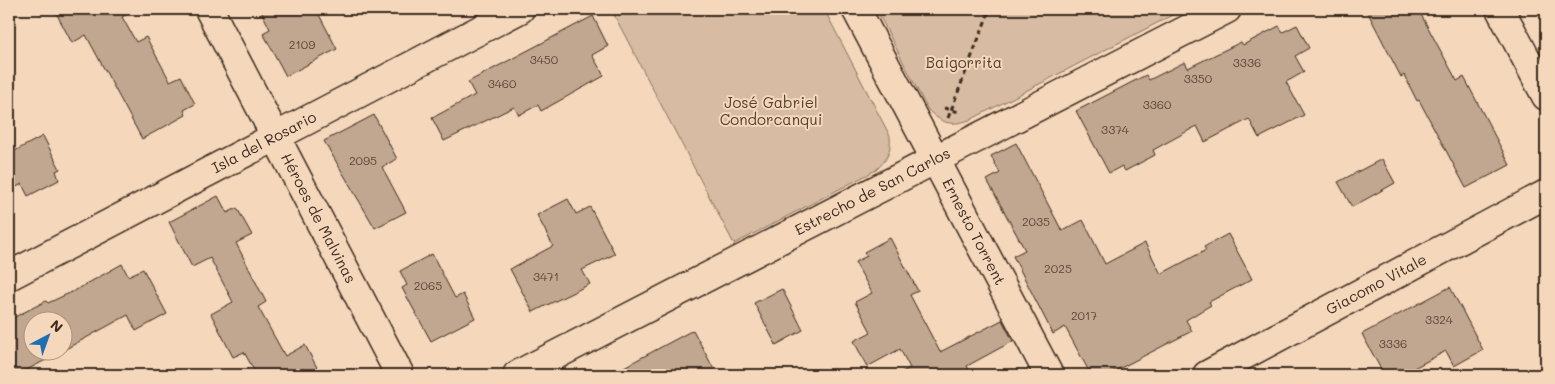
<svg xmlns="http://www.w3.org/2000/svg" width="1555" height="384" font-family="Mali,sans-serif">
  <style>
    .green { fill: #d7bca3; stroke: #897360 }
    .building { fill: #c1a790; stroke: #3b2a1e }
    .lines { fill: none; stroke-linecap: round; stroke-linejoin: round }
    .street-casing { stroke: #3b2a1e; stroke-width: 31 }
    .path { stroke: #3b2a1e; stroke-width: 3; stroke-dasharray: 5 4; stroke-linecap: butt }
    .street { stroke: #f5d8bc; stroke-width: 28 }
    .labels { text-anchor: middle; stroke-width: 4; stroke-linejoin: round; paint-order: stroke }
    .number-label { font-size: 12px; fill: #5c493a }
    .park-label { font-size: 15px; fill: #524032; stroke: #f5d8bc }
    .street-label { font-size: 15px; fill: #3b2a1e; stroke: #f5d8bc }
  </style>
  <rect width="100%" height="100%" fill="#f5d8bc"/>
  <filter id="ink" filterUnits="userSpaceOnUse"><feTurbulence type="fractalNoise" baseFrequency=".02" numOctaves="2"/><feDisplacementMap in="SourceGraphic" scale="10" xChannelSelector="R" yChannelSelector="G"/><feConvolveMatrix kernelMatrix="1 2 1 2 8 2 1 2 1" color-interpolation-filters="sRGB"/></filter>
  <g filter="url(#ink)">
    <!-- green -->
    <g class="green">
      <path d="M611 9H824L890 136C891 152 888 159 876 170L734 244Z"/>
      <path d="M876 9H1184L970 120C950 126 943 124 928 110Z"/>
    </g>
    <!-- building -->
    <g class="building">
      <polygon points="54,9 137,9 122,17 136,42 146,37 170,81 181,76 195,104 184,110 186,115 142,139 86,35 72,43"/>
      <polygon points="260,9 316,9 337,49 286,76 263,33 270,29"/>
      <polygon points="1366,9 1418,9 1457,81 1464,77 1510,165 1466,188 1419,100 1417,101 1404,75 1401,77"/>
      <polygon points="593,16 608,46 592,55 604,76 541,111 538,105 519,115 514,107 444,141 432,118 475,95 468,82"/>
      <polygon points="1297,25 1309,48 1295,56 1304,72 1286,82 1304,115 1259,138 1249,119 1205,142 1197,126 1153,150 1155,155 1125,171 1122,166 1109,173 1076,111 1146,75 1149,80 1185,62 1188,68 1241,42 1243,45 1279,26 1283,32"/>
      <polygon points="374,115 397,159 382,167 406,212 375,228 324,141"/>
      <polygon points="43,136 60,169 56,171 59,180 28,196 22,184 9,191 9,154"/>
      <polygon points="1016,143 1062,231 1083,220 1105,264 1145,243 1161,274 1206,250 1204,247 1228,234 1252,279 1209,302 1211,305 1186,320 1192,331 1107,375 1091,375 1065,327 1053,334 1013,256 1025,250 987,180 1000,173 991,156"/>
      <polygon points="1382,159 1395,183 1352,207 1338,182"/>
      <polygon points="218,196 227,213 237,208 252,235 236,243 266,302 258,307 285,356 305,345 321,375 249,375 255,372 244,352 233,357 211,314 233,302 210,258 192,267 169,222"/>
      <polygon points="568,199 576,214 590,207 615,254 582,270 590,284 533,312 510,269 553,246 537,215"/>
      <polygon points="890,238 918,291 910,295 940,352 1002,320 1013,341 967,366 972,375 896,375 910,368 900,349 867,367 854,341 871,332 855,302 872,293 855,262 867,256 864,252"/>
      <polygon points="432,254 455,298 463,294 475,318 431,341 402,288 407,285 400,271"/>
      <polygon points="122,264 128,276 143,269 167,314 136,331 128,315 62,351 62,322 32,322 32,352 61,352 17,375 9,375 9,320 46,301 48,303 76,290"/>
      <polygon points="1450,287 1483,350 1454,366 1446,351 1401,375 1384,375 1362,334"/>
      <polygon points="782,289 803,330 776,345 754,303"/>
      <polygon points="693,330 717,375 609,375"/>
    </g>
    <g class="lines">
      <defs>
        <g id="street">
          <path id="s1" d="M209 9 400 375"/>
          <path id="s2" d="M856 9 1049 375"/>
          <polyline points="1500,9 1546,96"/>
          <path id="s3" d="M9 276 520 9"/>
          <path id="s4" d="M517 375 1227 9"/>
          <path id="s5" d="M1207 375 1546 194"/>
        </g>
      </defs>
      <!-- street casing -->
      <use href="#street" class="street-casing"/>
      <!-- path -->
      <g class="path">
        <polyline points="944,108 959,112"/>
        <polyline points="948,118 990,9"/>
      </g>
      <!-- street -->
      <use href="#street" class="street"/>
    </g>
  </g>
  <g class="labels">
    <!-- number labels -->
    <g class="number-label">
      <text x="302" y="49">2109</text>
      <text x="544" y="64">3450</text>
      <text x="1247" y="67">3336</text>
      <text x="1198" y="83">3350</text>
      <text x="502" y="88">3460</text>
      <text x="1157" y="109">3360</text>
      <text x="1115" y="134">3374</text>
      <text x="363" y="165">2095</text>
      <text x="1036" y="226">2035</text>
      <text x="1058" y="273">2025</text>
      <text x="546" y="281">3471</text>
      <text x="428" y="290">2065</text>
      <text x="1084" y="320">2017</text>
      <text x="1439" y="324">3324</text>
      <text x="1393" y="348">3336</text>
    </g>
    <!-- park labels -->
    <g class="park-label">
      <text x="964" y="68">Baigorrita</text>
      <text x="771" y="108">José Gabriel<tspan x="771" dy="17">Condorcanqui</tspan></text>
    </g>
    <!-- street labels -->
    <g class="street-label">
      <text dy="5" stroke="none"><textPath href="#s3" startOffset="288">Isla del Rosario</textPath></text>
      <text dy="5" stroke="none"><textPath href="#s4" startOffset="400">Estrecho de San Carlos</textPath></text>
      <text dy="5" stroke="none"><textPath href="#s1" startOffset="236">Héroes de Malvinas</textPath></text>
      <text dy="5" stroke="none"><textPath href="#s2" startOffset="252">Ernesto Torrent</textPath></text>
      <text dy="5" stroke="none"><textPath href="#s5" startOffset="192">Giacomo Vitale</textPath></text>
    </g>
  </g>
  <!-- margin -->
  <rect width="1555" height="384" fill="none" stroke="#f5d8bc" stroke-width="30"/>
  <rect x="15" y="15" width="1525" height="354" fill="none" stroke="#3b2a1e" stroke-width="2" filter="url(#ink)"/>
  <!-- north arrow -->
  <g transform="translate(48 336) rotate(41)"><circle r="24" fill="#f5d8bc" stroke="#ab927d"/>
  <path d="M0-4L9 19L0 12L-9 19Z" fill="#1f6fb2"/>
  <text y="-8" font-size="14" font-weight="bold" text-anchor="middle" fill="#3b2a1e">N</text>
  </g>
</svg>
